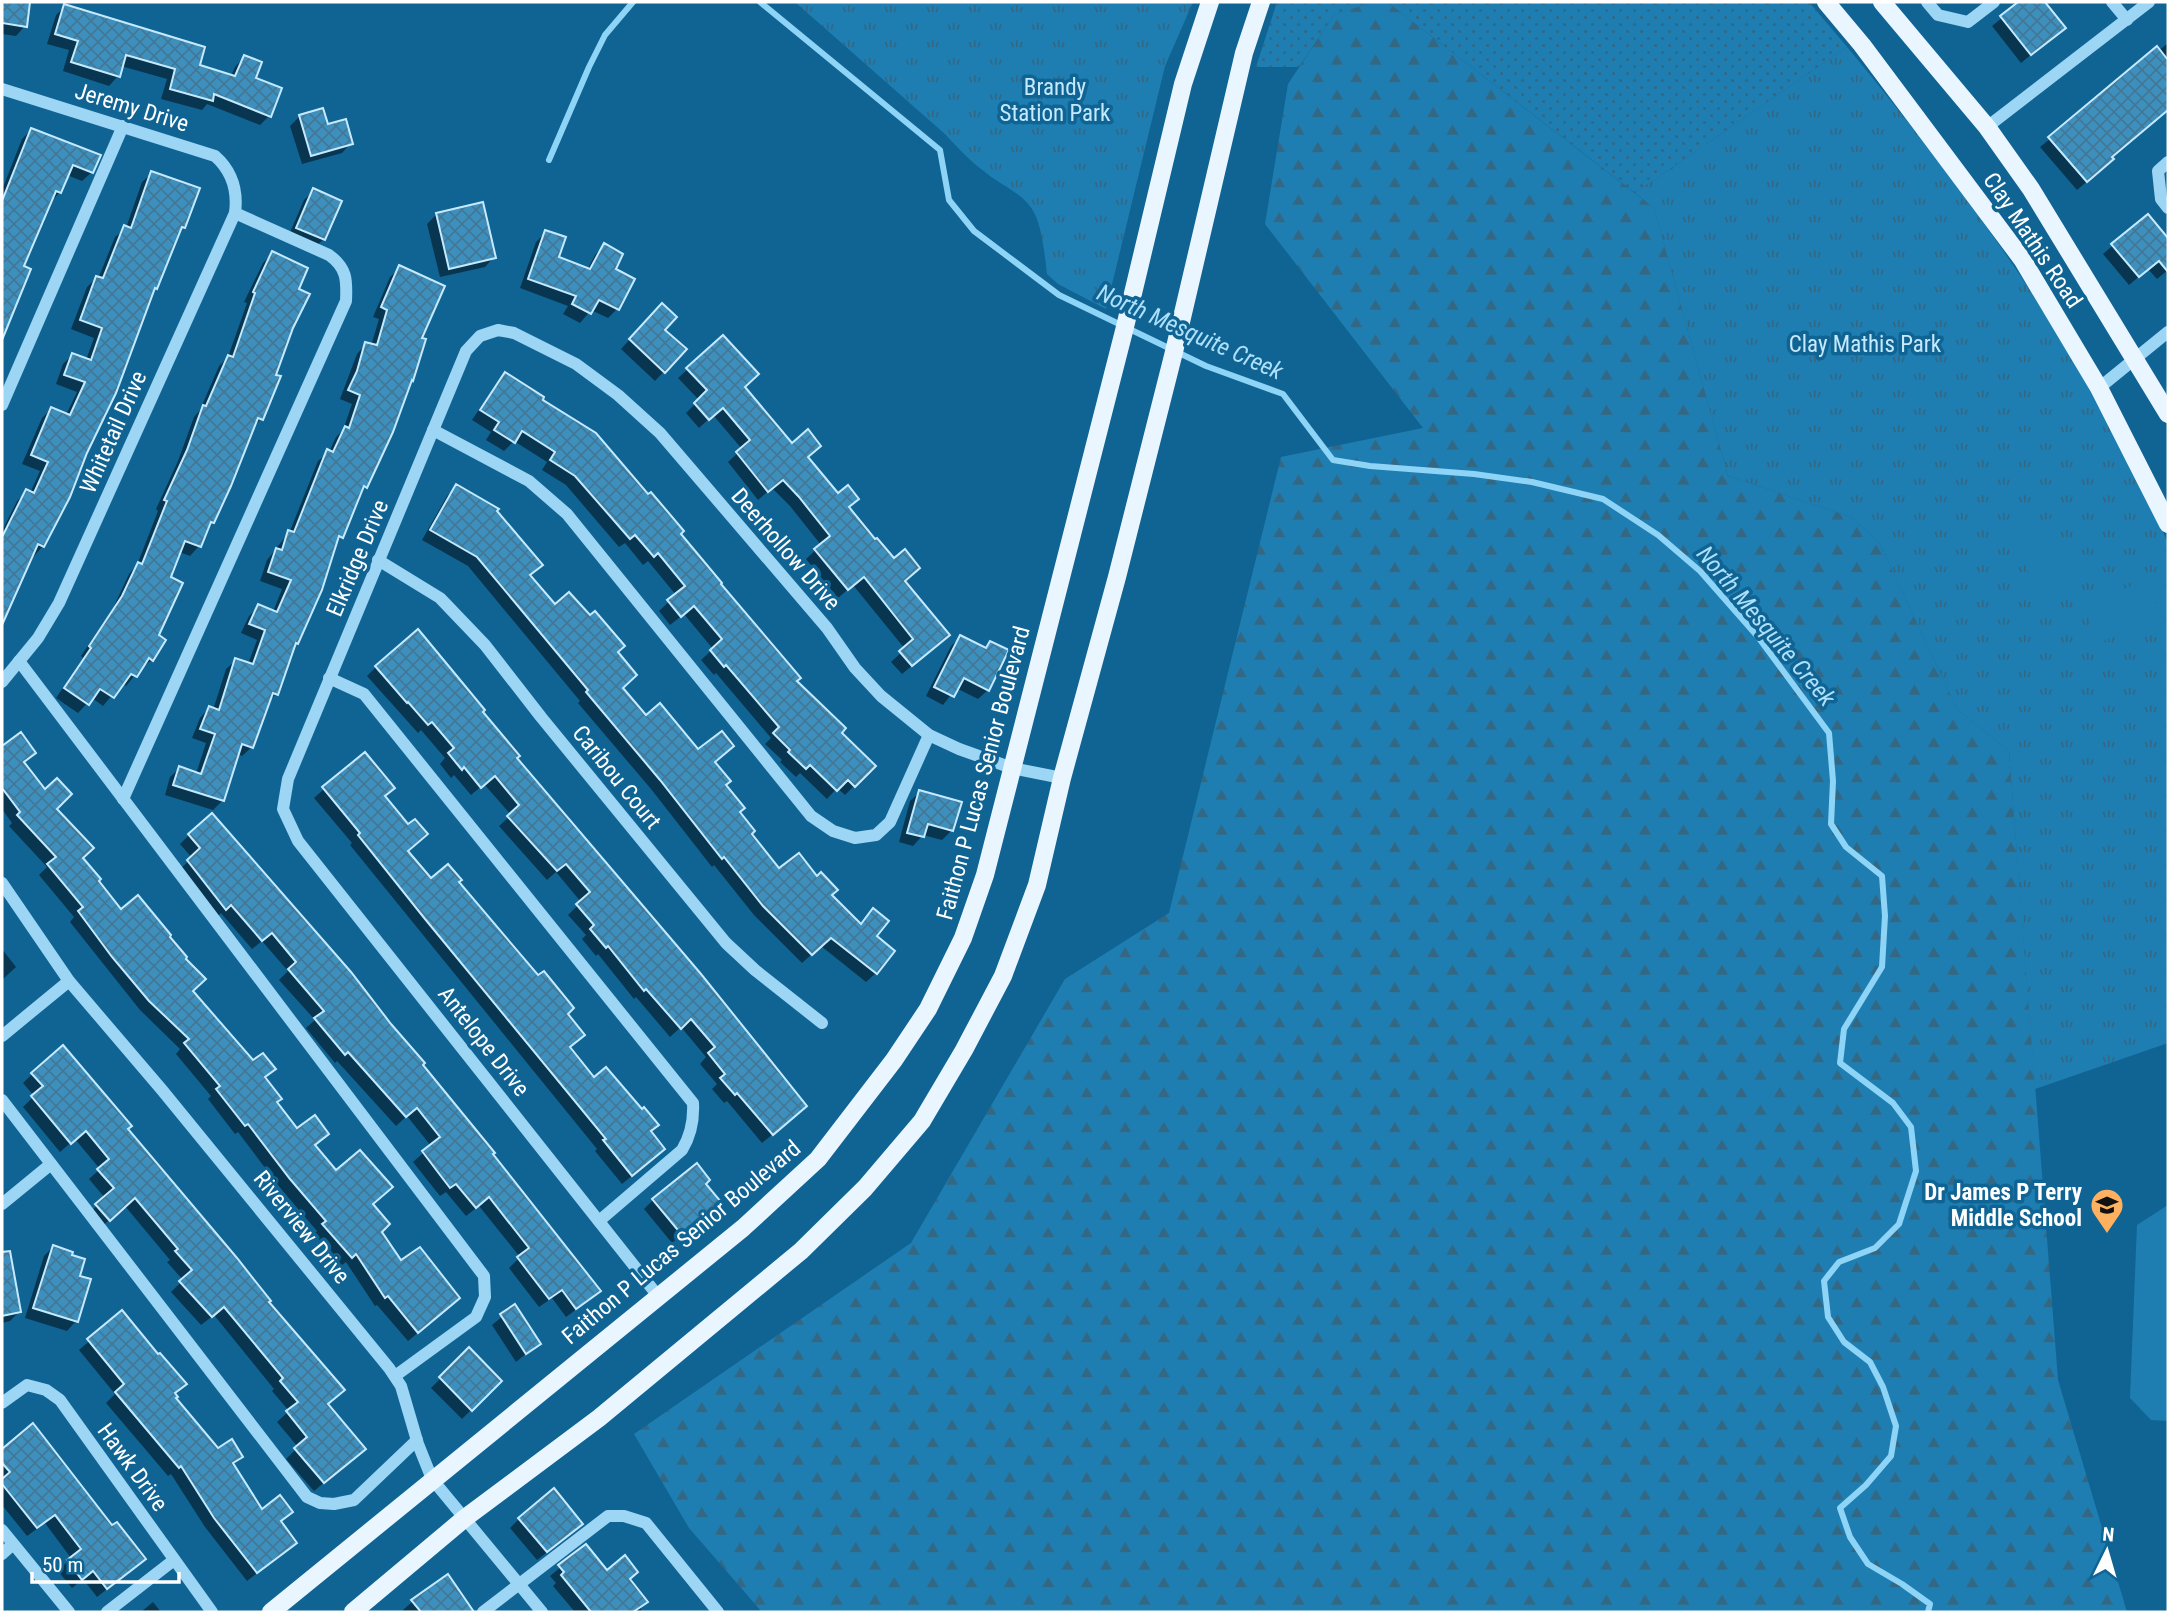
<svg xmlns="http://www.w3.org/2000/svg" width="2170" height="1614" font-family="'Roboto Condensed',sans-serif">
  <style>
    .grass { fill: url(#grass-dots) }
    .forest { fill: url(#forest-firs) }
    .park { fill: url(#park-tufts) }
    .garden { fill: #1e7eb2 }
    .shadow { fill: #0007 }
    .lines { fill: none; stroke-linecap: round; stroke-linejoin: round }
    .stream { stroke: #8ed4f7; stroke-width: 6 }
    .building { fill: url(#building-cross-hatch); stroke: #c5eafe; stroke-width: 2 }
    .minor { stroke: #9dd5f4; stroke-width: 12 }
    .major { stroke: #eaf6ff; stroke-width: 18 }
    .labels { text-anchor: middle; stroke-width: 7; stroke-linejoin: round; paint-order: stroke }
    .park-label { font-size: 23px; fill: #c5eafe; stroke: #106494 }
    .street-label { font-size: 23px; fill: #fff; stroke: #106494 }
    .poi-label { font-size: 23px; font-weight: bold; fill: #fff; stroke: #106494; text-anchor: end }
    .water-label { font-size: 24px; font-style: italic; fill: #ade0fb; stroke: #106494 }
  </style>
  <defs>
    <pattern id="grass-dots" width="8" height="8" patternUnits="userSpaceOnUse" patternTransform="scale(1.75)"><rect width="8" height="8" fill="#1e7eb2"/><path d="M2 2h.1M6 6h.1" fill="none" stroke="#336884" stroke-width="1.8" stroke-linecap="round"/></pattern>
    <pattern id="forest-firs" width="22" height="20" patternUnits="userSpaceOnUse" patternTransform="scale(1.75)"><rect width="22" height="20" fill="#1e7eb2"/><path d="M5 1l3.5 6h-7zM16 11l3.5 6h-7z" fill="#336884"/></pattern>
    <pattern id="park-tufts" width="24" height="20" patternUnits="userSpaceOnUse" patternTransform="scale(1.75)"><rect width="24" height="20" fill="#1e7eb2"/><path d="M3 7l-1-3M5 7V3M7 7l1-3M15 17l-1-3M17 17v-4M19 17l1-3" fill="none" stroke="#336884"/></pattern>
    <pattern id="building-cross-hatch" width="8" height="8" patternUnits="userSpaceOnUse" patternTransform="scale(1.75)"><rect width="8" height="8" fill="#3d90be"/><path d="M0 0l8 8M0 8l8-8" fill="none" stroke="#427896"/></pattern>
  </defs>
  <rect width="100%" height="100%" fill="#106494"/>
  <!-- grass -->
  <g class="grass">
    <polygon points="1277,2 1374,2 1334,15 1299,67 1256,67"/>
    <polygon points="1387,2 1809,2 1847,47 1635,193"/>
  </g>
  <!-- forest -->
  <polygon class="forest" points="1374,2 1387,2 1654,208 1728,476 1851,517 1880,544 1957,709 2009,751 2058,1380 2127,1612 762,1612 689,1528 634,1434 911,1243 1065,979 1169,913 1281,457 1423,428 1265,224 1288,84 1334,15"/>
  <!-- park -->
  <g class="park">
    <path d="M795 2H1193L1165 66 1106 309 1058 284 1047 274C1045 256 1043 236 1037 219 1028 194 1004 188 985 172 970 161 958 148 945 134Z"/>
    <path d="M1847 47C1933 150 2015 260 2084 376 2115 430 2142 486 2168 543V1043L2035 1089 2009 751 1957 709 1880 544 1851 517 1728 476 1654 208 1635 193Z"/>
  </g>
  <!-- garden -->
  <g class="garden">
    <polygon points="2049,518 2081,583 2043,601 2011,536"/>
    <polygon points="2146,580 2162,617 2099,643 2083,606"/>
    <polygon points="2168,1205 2168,1421 2151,1420 2130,1398 2137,1225"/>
  </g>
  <!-- shadow -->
  <g class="shadow">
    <polygon points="2,2 28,2 25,26 16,36 2,34"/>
    <polygon points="2021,2 2043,2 2063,28 2021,63 1992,26"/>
    <polygon points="65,6 198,67 231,76 235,67 244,57 269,116 260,125 207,104 202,110 161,99 167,79 121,66 118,76 109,86 63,71 69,50 47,44 56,15"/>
    <polygon points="2168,43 2168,111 2110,158 2102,169 2077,190 2040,147"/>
    <polygon points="322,110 327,126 351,143 342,153 302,164 290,126 299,117"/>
    <polygon points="31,130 92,172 82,181 67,175 60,192 51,202 21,267 2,322 2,190 22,139"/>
    <polygon points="152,173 184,227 178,233 156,288 151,294 43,546 34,556 31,555 11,600 2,611 2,531 17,501 27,491 30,493 40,471 22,464 42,418 51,409 66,415 77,392 56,384 63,364 72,355 86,360 94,338 71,329 87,287 96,278 98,279 115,237 126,228 142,182"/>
    <polygon points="313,191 324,239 314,248 288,237 304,200"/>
    <polygon points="437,214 494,257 485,267 440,277 427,224"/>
    <polygon points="2147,216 2168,241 2168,270 2157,279 2148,269 2129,285 2103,254"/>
    <polygon points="546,232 556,258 587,270 595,255 604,245 613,269 617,309 608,318 591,310 580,323 563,314 568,306 520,288 536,242"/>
    <polygon points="273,253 296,289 292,327 261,419 252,428 212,522 206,528 199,546 190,556 179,552 168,578 152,660 141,668 126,686 122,683 103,706 92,698 78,713 56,698 83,658 81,656 113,608 129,574 137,565 158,511 156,509 178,461 194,417 200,410 219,366 228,357 247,303 244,302 263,263"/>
    <polygon points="400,268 419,339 391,432 365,487 359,493 341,537 335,543 276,694 268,702 252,747 242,756 237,754 222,801 213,810 165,795 170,777 180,768 196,774 206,743 192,738 200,718 209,708 213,710 226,669 236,660 248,664 257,640 241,633 249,616 258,607 273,612 282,589 260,581 267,560 290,531 318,461 329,452 336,437 343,430 352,404 340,399 357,354 366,344 371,346 379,319 373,317 390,277"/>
    <polygon points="652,315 663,330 684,350 655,381 621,349"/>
    <polygon points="688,369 743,387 848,508 903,582 938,644 902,674 891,662 905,649 853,585 838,598 806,559 821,545 790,506 772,488 758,500 728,462 742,449 713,415 699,428 686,413 699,400 678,378"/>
    <polygon points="505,374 540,401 679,534 795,681 839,733 874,766 845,795 837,788 827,799 800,773 796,777 780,762 782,760 765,744 771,738 716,673 714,675 701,660 713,649 684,614 670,625 659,611 676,595 648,561 643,565 625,543 619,547 566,485 542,470 547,462 514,441 504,451 486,440 491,432 472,420 496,384"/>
    <polygon points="457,486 495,512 528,576 555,606 616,653 621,688 645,717 714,763 750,834 779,870 830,895 860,926 864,920 874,936 876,973 866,982 821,946 802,963 754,915 714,865 712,867 651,789 578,703 580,701 468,566 422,540 447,496"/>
    <polygon points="961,637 984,649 990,643 988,690 978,699 956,688 943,705 926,696 951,646"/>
    <polygon points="376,667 481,712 796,1115 762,1143 727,1101 724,1103 712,1089 717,1084 700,1064 706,1057 681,1027 670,1037 636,997 634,999 598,954 596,956 582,939 586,935 568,915 581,902 556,872 547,880 499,826 511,815 484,784 471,795 454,775 451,778 440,764 445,758 421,730 418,733 367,676"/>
    <polygon points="20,734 23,763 54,809 81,859 97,881 264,1078 275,1102 297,1131 327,1134 313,1146 336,1172 371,1205 380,1232 400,1263 449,1307 408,1341 377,1305 375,1306 346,1262 341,1266 314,1234 317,1231 281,1189 238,1132 235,1134 208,1099 211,1096 176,1054 180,1049 140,1010 70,922 74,917 39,875 47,867 9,826 12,823 2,809 2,748"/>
    <polygon points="324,789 383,797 407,851 431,880 457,882 566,1014 569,1048 594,1080 649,1132 654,1158 622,1184 595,1151 597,1149 350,845 352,843 314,798"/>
    <polygon points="920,792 952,830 942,840 923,835 913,846 899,842 910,801"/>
    <polygon points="189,835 421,1065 598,1291 589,1300 566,1317 552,1298 539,1307 509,1268 520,1257 479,1206 466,1216 446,1192 440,1196 413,1162 431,1146 407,1116 396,1126 337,1061 335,1063 306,1028 315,1020 279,980 288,971 262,941 252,949 221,913 216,918 179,870 192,858 180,844"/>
    <polygon points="2,949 16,967 2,980"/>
    <polygon points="32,1074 126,1130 267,1302 354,1458 314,1491 286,1459 298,1447 277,1422 289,1411 272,1391 274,1389 214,1315 201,1325 171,1292 183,1280 167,1262 170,1260 125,1206 99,1229 87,1215 105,1198 89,1179 100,1169 75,1139 60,1152 23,1107 34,1096 23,1083"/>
    <polygon points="704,1184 720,1203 672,1243 644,1209 653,1200"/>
    <polygon points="53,1247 76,1321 67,1331 25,1318 44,1256"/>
    <polygon points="10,1263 19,1312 10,1321 2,1323 2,1265"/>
    <polygon points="515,1306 539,1343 516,1362 492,1325"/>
    <polygon points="122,1313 174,1398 218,1450 241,1456 232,1465 262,1511 291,1512 280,1522 295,1543 247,1581 205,1527 171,1474 168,1476 106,1403 115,1394 79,1350"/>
    <polygon points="469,1350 500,1381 462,1419 431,1388"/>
    <polygon points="33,1426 112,1527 134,1568 97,1597 83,1579 72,1588 58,1571 71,1558 45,1523 27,1536 2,1505 2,1451"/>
    <polygon points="519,1519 572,1533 537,1560 510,1528"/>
    <polygon points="586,1546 607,1572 628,1579 642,1612 575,1612 553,1586 556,1583 550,1576"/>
    <polygon points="413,1601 472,1610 470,1612 405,1612 403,1610"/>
    <polygon points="153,1602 161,1612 141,1612"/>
  </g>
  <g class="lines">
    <!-- stream -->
    <g class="stream">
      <polyline points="760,2 940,150 949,200 974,231 1059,295 1206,366 1283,394 1333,460 1370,466 1474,474 1532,482 1603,499 1658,535 1700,571 1758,637 1829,733 1833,781 1831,824 1846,847 1882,876 1885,916 1882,967 1844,1029 1840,1063 1893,1103 1911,1127 1916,1171 1899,1224 1875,1248 1839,1262 1824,1281 1828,1317 1844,1342 1870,1362 1883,1387 1896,1426 1891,1456 1866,1485 1840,1508 1850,1537 1868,1564 1902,1584 1930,1604 1928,1612"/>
      <polyline points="549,160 589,67 605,35 633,2"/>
    </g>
  </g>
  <!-- building -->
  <g class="building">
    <polygon points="2,2 30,2 27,27 2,23"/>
    <polygon points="2018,2 2045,2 2066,28 2031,55 2000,16"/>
    <polygon points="64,4 205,47 200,65 235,76 244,55 262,62 256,78 282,88 271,117 214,94 213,101 170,89 175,69 126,55 120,77 71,62 78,41 55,34"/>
    <polygon points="2157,46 2168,60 2168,110 2112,157 2114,159 2087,182 2048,137"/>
    <polygon points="323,108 328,124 346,119 353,144 311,156 299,115"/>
    <polygon points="31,128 101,155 93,173 73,165 61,193 56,191 24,266 31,269 2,340 2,201"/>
    <polygon points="151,171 200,188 185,228 182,227 157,289 155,288 116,393 87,453 70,497 44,547 38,544 2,625 2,537 26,489 34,493 48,462 31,455 51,407 70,415 85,382 64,375 72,353 91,360 102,328 80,320 96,276 103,278 124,225 131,228"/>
    <polygon points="313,188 342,201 325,240 296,228"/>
    <polygon points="483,202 496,258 449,269 436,213"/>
    <polygon points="2148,214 2168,238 2168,272 2159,261 2139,277 2111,244"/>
    <polygon points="545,230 566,237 559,257 590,269 604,243 623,254 616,269 635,279 619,310 599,300 591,314 572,304 576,296 528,279"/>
    <polygon points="272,251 308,268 299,289 310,294 293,328 276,375 281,376 263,420 258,418 231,486 214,523 211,522 201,547 185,541 171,577 183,583 159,635 166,640 153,661 149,658 137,677 131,674 114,698 100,689 89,705 64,688 91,648 89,646 122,596 138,562 142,564 167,501 164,500 187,450 203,405 206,406 228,355 233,357 255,293 253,292"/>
    <polygon points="399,265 445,286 422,338 426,339 413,381 412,380 393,432 367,488 364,486 343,538 339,536 322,590 298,644 296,643 278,695 273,693 253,748 242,744 224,801 173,785 179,766 201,774 215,734 200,729 209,706 219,710 235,658 253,664 265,630 249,624 258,604 277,612 291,580 268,572 276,548 282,550 288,530 294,532 327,449 333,452 345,426 349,428 360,395 348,390 357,371 365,342 377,345 387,310 381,307"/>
    <polygon points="662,303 677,317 665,330 687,349 665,373 629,339"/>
    <polygon points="723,335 759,374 745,387 792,443 808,429 821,446 808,457 838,493 848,485 859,499 849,507 875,539 877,538 894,558 905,549 920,568 905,581 950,635 912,666 899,651 913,639 864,577 848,590 814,549 830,536 799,497 783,480 768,492 736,452 750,440 723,408 709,420 694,403 707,390 686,368"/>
    <polygon points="505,372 544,397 543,400 596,433 648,494 651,492 684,531 681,534 722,583 721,584 801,678 797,681 846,728 842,733 876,766 855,787 848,780 837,791 810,765 806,769 788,752 790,750 773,733 779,727 726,665 724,667 710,650 722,639 694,606 681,617 667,600 685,586 658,553 654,557 635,535 630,539 575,476 550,460 555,452 522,431 515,443 494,430 499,422 480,410"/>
    <polygon points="456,484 499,509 497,511 543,565 530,575 555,604 569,592 590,615 595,611 625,646 618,652 637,675 623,688 646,715 660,703 698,749 722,731 734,746 715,762 731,781 726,785 745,808 740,812 755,831 752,834 779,868 799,853 817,876 821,872 838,890 832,895 861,924 873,908 889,921 877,936 895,951 877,974 831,938 812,955 763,906 724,857 722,859 660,780 586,692 588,690 477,557 430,530"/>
    <polygon points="418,629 485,710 483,712 520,756 517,758 701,974 807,1106 773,1135 737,1093 735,1095 720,1078 725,1074 708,1053 715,1047 691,1019 681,1029 646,989 644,991 608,946 606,948 590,929 594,925 576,904 590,892 566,864 557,871 507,816 519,805 495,776 481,788 464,767 462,770 448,753 454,748 432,722 428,725 408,702 407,703 375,666"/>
    <polygon points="960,635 986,648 990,641 1009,650 989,691 964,678 954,697 934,687"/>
    <polygon points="21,732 36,753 24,762 45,789 57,778 72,794 57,809 94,848 83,858 101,879 99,881 121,909 138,895 171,935 170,937 187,957 186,959 206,979 193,991 253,1060 263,1053 276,1069 265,1077 282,1099 277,1102 297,1128 315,1115 329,1134 315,1145 336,1170 360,1150 393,1187 373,1204 390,1224 382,1232 401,1260 420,1247 460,1298 418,1333 388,1296 385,1298 356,1254 352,1258 322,1224 326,1221 290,1179 248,1124 245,1126 216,1089 220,1086 184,1043 189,1039 149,1001 112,957 78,911 83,907 47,864 56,857 17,815 20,812 2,788 2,746"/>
    <polygon points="365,752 395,788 385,796 408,824 415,819 428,834 408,851 431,878 448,864 462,880 459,882 538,975 544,971 574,1008 568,1014 585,1035 570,1047 594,1077 606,1067 642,1109 644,1107 659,1125 651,1131 665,1149 632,1176 603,1140 606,1139 425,919 358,835 360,833 322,787"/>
    <polygon points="919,790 962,802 953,831 928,824 924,837 907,833"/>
    <polygon points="212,813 351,972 391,1024 425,1063 423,1065 495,1153 493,1154 601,1291 576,1309 562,1290 549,1299 517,1257 529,1248 489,1197 476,1208 456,1184 450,1188 437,1171 422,1151 440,1137 417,1108 406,1117 348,1052 345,1055 314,1018 324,1011 288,969 296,962 272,933 262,941 231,905 226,910 187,860 200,848 188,834"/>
    <polygon points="63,1045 132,1126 128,1129 237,1258 271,1301 269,1302 345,1390 328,1404 366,1449 324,1483 294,1448 307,1437 286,1411 298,1402 280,1381 283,1378 224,1307 212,1317 179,1281 192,1270 175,1251 178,1249 135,1198 110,1221 95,1204 114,1188 97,1169 109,1159 86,1131 71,1144 31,1096 43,1086 31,1073"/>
    <polygon points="697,1163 710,1180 706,1184 722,1203 682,1235 652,1199"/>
    <polygon points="53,1245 73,1252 72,1255 85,1259 80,1276 91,1279 78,1322 33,1308"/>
    <polygon points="10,1251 21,1312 2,1316 2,1252"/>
    <polygon points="515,1304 541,1344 526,1354 500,1314"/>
    <polygon points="122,1310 158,1354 160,1353 187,1384 175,1393 178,1397 176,1398 218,1448 232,1439 243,1457 233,1463 262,1509 280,1495 293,1512 281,1521 297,1543 257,1573 214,1518 181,1466 179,1468 115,1392 124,1384 87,1339"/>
    <polygon points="469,1347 502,1381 472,1411 439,1377"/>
    <polygon points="33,1423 112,1525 117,1522 146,1559 107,1589 93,1571 82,1580 67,1560 81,1549 55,1515 37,1528 2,1484 2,1479 10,1472 2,1463 2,1449"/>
    <polygon points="554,1488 583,1524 547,1552 518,1518"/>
    <polygon points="586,1544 607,1570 625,1555 638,1572 630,1579 648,1602 633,1612 591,1612 561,1575 564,1572 558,1565"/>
    <polygon points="448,1574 474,1612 421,1612 411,1600"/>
  </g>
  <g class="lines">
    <!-- minor -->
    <g class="minor">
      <polyline points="1927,2 1938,15 1968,22 1994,2"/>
      <polyline points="2112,2 2127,20"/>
      <path d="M2 89 215 156C232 171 238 190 235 213L59 603 38 638 2 682"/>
      <polyline points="1987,127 2149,2"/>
      <polyline points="2168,162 2158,171 2161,199 2168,208"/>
      <polyline points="2099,388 2168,332"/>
      <polyline points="2,405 123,126"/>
      <polyline points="433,430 529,481 567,514 811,816 833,831 855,838 876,835 890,822 929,735"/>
      <polyline points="378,560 440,598 485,645 541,717 726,943 755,970 822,1023"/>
      <polyline points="19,661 484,1276 485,1297 476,1317 395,1376"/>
      <path d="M329 678 364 694 693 1103C694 1121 691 1135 682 1150L599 1221"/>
      <path d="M123 799 346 301C347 280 347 268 329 255L235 213"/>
      <polyline points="2,883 69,981 162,1090 389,1368 401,1386 418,1444 432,1479 542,1612"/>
      <polyline points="2,1036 69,981"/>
      <polyline points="2,1100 307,1497 320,1503 334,1504 354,1500 417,1440"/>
      <polyline points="2,1204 51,1164"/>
      <polyline points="658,1296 298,841 283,809 288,779 466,351 480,336 498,330 514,333 576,364 618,395 660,433 827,628 855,668 881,696 929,735 959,749 1012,768 1062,778"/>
      <polyline points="2,1403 27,1385 46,1390 60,1400 212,1612"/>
      <polyline points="2,1530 69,1612"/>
      <polyline points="2,1554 13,1544"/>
      <polyline points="107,1612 174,1560"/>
      <polyline points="483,1612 608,1516 624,1516 646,1523 718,1612"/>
    </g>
    <!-- major -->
    <g class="major">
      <polyline points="1826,2 1862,45 2022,259 2099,388 2168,524"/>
      <polyline points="1882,2 1987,127 2031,189 2168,414"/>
      <polyline points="271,1612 743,1228 818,1159 894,1060 928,1009 963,938 985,875 1124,331 1183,84 1210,2"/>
      <polyline points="353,1612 465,1518 599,1418 801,1251 865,1188 922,1121 964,1050 1003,976 1037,885 1062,778 1117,577 1173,356 1244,53 1261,2"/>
    </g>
  </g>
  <!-- icons -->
  <defs>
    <symbol id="school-pin" viewBox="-11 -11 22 30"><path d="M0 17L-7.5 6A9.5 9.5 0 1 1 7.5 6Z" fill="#ffb160" stroke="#106494"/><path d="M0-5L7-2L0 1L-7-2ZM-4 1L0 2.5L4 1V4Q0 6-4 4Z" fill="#111"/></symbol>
  </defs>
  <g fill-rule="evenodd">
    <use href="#school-pin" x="2088" y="1186" width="38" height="52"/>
  </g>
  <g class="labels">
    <!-- park labels -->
    <g class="park-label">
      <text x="1055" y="95">Brandy<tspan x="1055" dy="26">Station Park</tspan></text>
      <text x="1865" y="352">Clay Mathis Park</text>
    </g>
    <!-- street labels -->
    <g class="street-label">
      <text transform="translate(132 107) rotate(17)" y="8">Jeremy Drive</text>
      <text transform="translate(2033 240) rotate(56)" y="8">Clay Mathis Road</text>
      <text transform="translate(113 432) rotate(-66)" y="8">Whitetail Drive</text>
      <text transform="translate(786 549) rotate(49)" y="8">Deerhollow Drive</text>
      <text transform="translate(357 558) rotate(-67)" y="8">Elkridge Drive</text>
      <text transform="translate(983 773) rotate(-75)" y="8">Faithon P Lucas Senior Boulevard</text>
      <text transform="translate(617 777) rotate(51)" y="8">Caribou Court</text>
      <text transform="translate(484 1041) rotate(52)" y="8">Antelope Drive</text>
      <text transform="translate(302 1227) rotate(51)" y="8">Riverview Drive</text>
      <text transform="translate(681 1242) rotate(-40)" y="8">Faithon P Lucas Senior Boulevard</text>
      <text transform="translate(133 1467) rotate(54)" y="8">Hawk Drive</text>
    </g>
    <!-- poi labels -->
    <g class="poi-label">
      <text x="2082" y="1200">Dr James P Terry<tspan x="2082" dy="26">Middle School</tspan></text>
    </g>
    <!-- water labels -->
    <g class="water-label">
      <text transform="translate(1190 332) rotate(24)" y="8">North Mesquite Creek</text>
      <text transform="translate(1766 626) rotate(50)" y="8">North Mesquite Creek</text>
    </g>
  </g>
  <!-- border -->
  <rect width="2170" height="1614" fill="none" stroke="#ffffff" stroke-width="7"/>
  <!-- north arrow -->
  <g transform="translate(2107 1551) rotate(5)" stroke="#106494" stroke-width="5" paint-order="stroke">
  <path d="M0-5L12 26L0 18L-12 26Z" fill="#ffffff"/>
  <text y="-10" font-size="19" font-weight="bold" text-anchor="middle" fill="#ffffff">N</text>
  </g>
  <!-- scale -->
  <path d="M32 1572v10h147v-10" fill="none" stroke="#ffffff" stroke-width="3.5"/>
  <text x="42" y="1572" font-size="21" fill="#ffffff" stroke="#106494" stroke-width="5" paint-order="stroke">50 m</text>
</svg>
